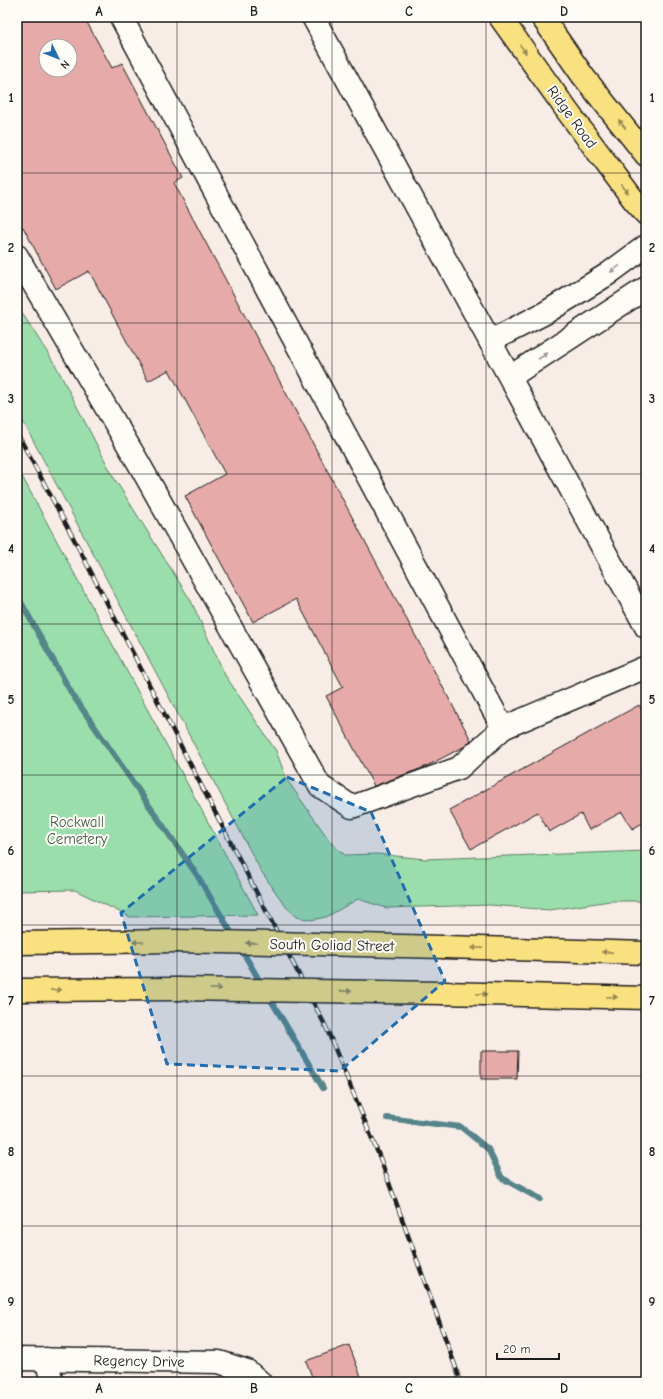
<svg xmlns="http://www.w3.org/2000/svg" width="663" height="1399" font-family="'Comic Neue',sans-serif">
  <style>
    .green { fill: #9adfab; stroke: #5b7e64 }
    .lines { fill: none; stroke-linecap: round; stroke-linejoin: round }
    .stream { stroke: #54848a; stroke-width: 6 }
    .building { fill: #e6aba9; stroke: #1c1c1c; fill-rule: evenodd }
    .minor-casing { stroke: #1c1c1c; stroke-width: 25 }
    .major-casing { stroke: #1c1c1c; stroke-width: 25 }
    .minor { stroke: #fdfcf7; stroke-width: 22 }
    .major { stroke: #fae180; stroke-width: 22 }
    .rail-casing { stroke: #1c1c1c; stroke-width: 4.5 }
    .rail { stroke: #fdfcf7; stroke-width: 3; stroke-dasharray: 9; stroke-linecap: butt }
    .major-bridge-casing { stroke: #1c1c1c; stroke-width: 25; stroke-linecap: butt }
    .major-bridge { stroke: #fae180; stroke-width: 22 }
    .oneway { fill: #968853 }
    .oneway2 { fill: #989794 }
    .marked { fill: #1f6fb2; fill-opacity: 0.2; stroke: #1f6fb2; stroke-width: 3; stroke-dasharray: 8 5; stroke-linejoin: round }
    .grid { fill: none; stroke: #1c1c1c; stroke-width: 1; stroke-opacity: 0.55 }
    .labels { text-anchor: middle; stroke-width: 4; stroke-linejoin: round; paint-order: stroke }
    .street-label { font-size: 15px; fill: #1c1c1c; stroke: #fdfcf7 }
    .park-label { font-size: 15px; fill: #48604e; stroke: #fdfcf7 }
    .neatline { fill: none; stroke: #1c1c1c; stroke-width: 1.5 }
    .grid-label { font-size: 13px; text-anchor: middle; font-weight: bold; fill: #1c1c1c }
  </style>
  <rect width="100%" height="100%" fill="#f8ece7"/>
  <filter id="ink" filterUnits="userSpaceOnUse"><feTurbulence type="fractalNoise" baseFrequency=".025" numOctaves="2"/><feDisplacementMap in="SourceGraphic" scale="8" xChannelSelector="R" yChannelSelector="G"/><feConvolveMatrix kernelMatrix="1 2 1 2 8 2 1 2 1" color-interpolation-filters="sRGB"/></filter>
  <g filter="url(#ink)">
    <!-- green -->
    <g class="green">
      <polygon points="17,305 56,366 114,478 191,601 225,675 276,751 287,780 332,844 345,855 377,854 425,859 646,851 646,901 610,901 550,910 490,905 386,908 358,899 326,917 311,920 297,917 286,907 261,871 17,410"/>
      <polygon points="17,467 258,915 130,917 75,890 17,891"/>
    </g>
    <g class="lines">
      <!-- stream -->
      <g class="stream">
        <polyline points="17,595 72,694 197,875 234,937"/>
        <polyline points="240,947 262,985"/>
        <polyline points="268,995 323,1088"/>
        <polyline points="387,1118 461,1127 488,1149 502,1178 540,1199"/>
      </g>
    </g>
    <!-- building -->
    <g class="building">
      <path d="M17 17H84L112 68 122 63 183 178 174 183 471 740 465 746 425 767 374 786 326 696 343 687 296 599 253 622 185 496 225 474 169 370 148 381 89 271 56 289 23 227 17 230ZM46 46H70V70H46Z"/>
      <polygon points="639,705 646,718 646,821 632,829 622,812 589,830 581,814 549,832 538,812 471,849 449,810"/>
      <polygon points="481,1051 518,1051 517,1079 481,1079"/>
      <polygon points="349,1345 363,1382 314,1382 306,1361"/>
    </g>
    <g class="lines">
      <defs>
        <g id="minor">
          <polyline points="121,17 503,728 646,667"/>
          <polyline points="313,17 646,627"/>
          <polyline points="17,256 138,462 320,786 352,807 459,768 503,728"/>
          <polyline points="490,341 545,313 608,274 646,246"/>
          <polyline points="510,377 646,288"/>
          <polyline points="17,1359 219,1362 247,1371 260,1382"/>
          <polyline points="46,1359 52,1382"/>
        </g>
        <g id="major">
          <polyline points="500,17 568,112 633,199 646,214"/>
          <polyline points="542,17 583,76 646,155"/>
          <polyline points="17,943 177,941"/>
          <polyline points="444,947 646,953"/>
          <polyline points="17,990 177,989"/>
          <polyline points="443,993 646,998"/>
        </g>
      </defs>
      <!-- minor casing -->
      <use href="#minor" class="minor-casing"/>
      <!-- major casing -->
      <use href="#major" class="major-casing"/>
      <!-- minor -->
      <use href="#minor" class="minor"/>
      <!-- major -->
      <use href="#major" class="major"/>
      <defs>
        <polyline id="rail" points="17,433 76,543 326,1027 380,1158 461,1382"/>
      </defs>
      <!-- rail casing -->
      <use href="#rail" class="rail-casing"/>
      <!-- rail -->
      <use href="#rail" class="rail"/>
      <defs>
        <g id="major-bridge">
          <polyline points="177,941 444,947"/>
          <polyline points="177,989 443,993"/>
        </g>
      </defs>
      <!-- major-bridge casing -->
      <use href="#major-bridge" class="major-bridge-casing"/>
      <!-- major-bridge -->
      <use href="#major-bridge" class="major-bridge"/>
    </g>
    <!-- one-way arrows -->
    <defs><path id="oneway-solid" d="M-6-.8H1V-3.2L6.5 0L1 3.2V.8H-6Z"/></defs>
    <g class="oneway">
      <use href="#oneway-solid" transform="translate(523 49) rotate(55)"/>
      <use href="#oneway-solid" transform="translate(622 124) rotate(-129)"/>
      <use href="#oneway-solid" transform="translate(625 189) rotate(53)"/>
      <use href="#oneway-solid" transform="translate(138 942) rotate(180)"/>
      <use href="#oneway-solid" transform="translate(251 943) rotate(-179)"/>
      <use href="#oneway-solid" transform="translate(477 948) rotate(-179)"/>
      <use href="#oneway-solid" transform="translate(607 952) rotate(-179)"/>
      <use href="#oneway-solid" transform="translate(216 989) rotate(1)"/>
      <use href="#oneway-solid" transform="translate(56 990) rotate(-1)"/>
      <use href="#oneway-solid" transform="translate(346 991) rotate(1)"/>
      <use href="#oneway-solid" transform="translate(482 994) rotate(2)"/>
      <use href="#oneway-solid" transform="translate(612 997) rotate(2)"/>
    </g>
    <g class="oneway2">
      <use href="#oneway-solid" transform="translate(615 269) rotate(144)"/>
      <use href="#oneway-solid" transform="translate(543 356) rotate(-33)"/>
    </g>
  </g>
  <!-- marked area -->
  <path class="marked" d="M287 777 371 812 445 981 340 1071 167 1064 121 913Z"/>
  <!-- grid -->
  <path class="grid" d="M177 17V1382M332 17V1382M486 17V1382M17 173H646M17 323H646M17 474H646M17 624H646M17 775H646M17 925H646M17 1076H646M17 1226H646"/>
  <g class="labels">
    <!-- street labels -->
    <g class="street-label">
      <text transform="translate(572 117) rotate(54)" y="5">Ridge Road</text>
      <text transform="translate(332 945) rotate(1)" y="5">South Goliad Street</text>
      <text transform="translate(139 1361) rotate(1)" y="5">Regency Drive</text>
    </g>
    <!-- park labels -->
    <g class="park-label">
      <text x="77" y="827">Rockwall<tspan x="77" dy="17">Cemetery</tspan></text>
    </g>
  </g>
  <!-- margin -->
  <rect width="663" height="1399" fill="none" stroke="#fdfcf7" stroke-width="44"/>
  <!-- north arrow -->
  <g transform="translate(58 58) rotate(133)"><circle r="19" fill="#fdfcf7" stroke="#a3a29f"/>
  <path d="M0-3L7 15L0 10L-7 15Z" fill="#1f6fb2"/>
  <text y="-6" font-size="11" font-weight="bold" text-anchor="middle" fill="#1c1c1c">N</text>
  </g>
  <!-- scale -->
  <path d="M497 1353v6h62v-6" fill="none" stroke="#1c1c1c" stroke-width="2"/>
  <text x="503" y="1353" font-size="12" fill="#1c1c1c" stroke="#fdfcf7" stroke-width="3" paint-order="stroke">20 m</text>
  <rect x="22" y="22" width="619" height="1355" class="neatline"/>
  <g class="grid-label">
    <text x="99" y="16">A</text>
    <text x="254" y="16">B</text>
    <text x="409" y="16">C</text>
    <text x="564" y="16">D</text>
    <text x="11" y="102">1</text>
    <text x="652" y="102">1</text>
    <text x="11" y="252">2</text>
    <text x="652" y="252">2</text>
    <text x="11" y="403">3</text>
    <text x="652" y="403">3</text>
    <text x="11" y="553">4</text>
    <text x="652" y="553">4</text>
    <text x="11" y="704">5</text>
    <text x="652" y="704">5</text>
    <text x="11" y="855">6</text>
    <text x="652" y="855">6</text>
    <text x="11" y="1005">7</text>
    <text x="652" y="1005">7</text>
    <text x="11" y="1156">8</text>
    <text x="652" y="1156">8</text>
    <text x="11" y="1306">9</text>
    <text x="652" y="1306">9</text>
    <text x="99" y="1393">A</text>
    <text x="254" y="1393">B</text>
    <text x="409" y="1393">C</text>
    <text x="564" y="1393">D</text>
  </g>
</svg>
